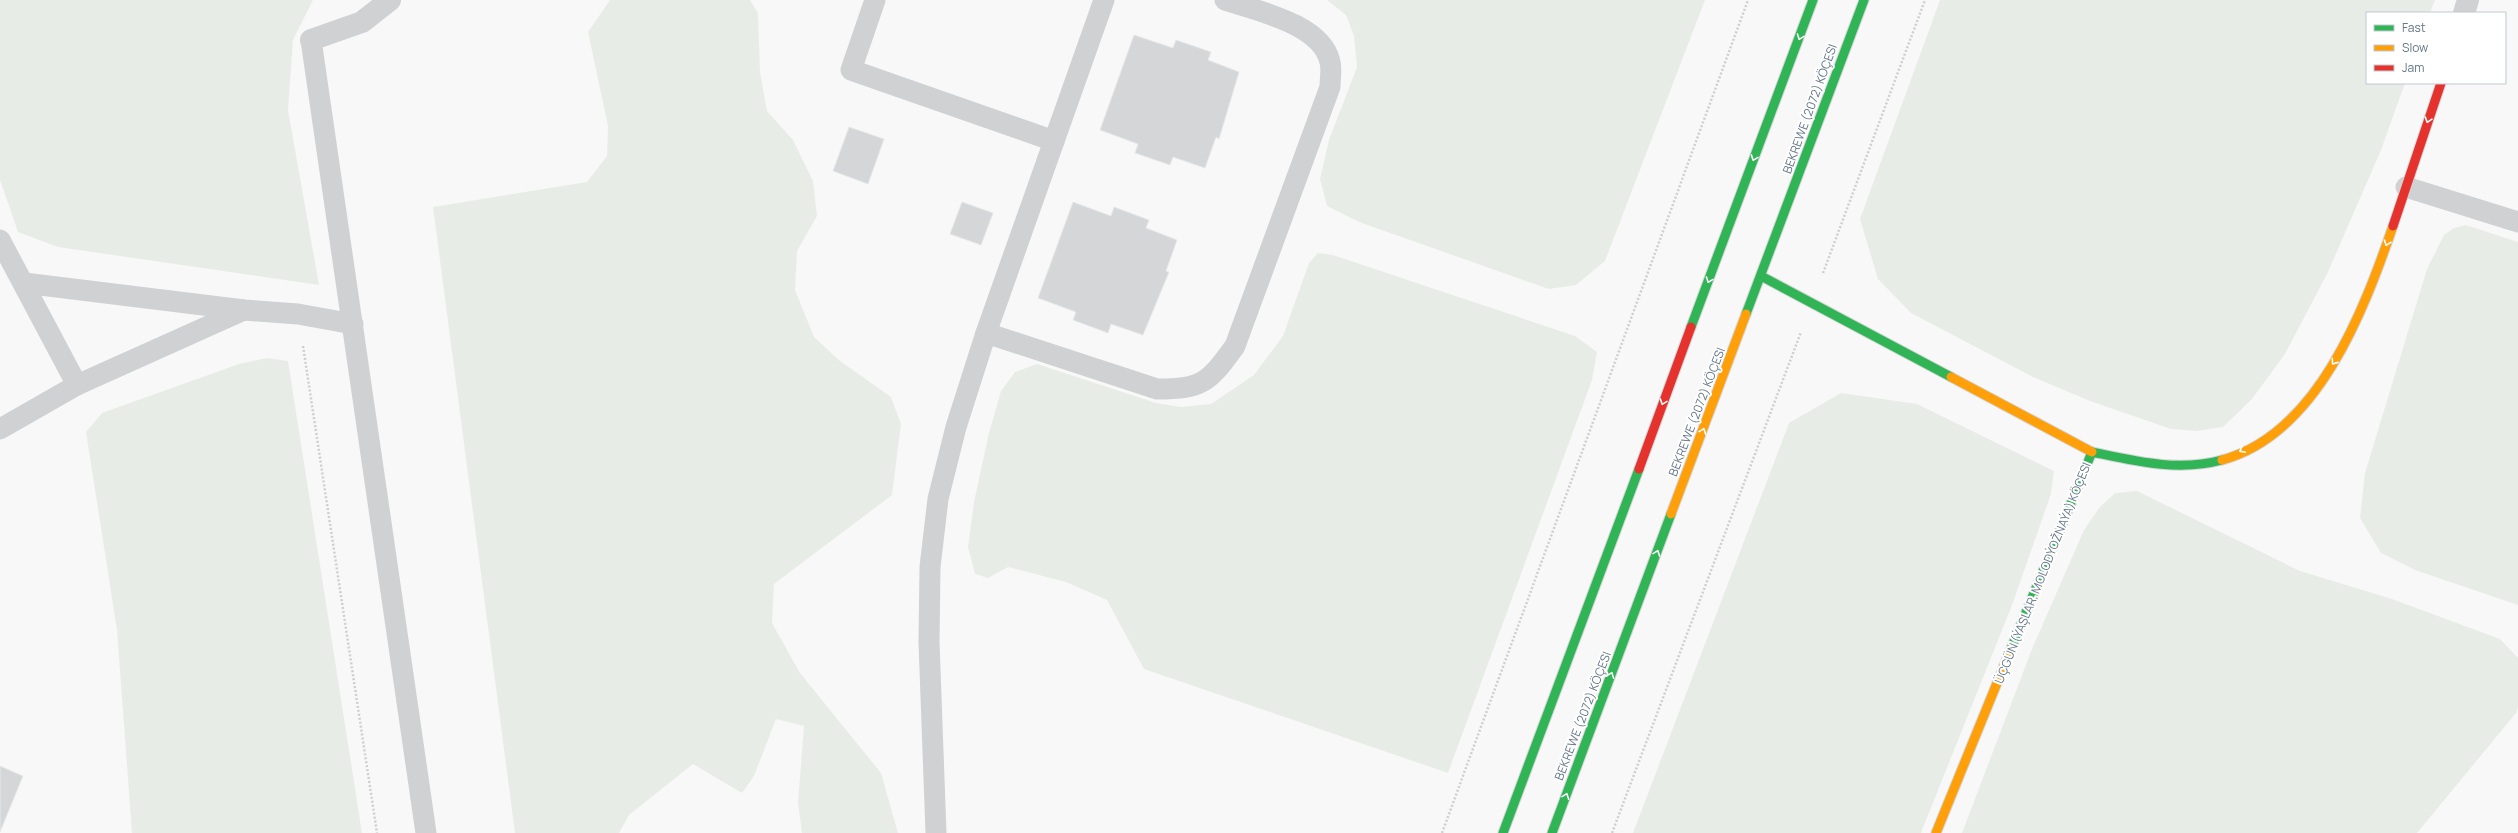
<svg xmlns="http://www.w3.org/2000/svg" width="2518" height="833" font-family="Manrope,sans-serif">
  <style>
    .green { fill: #e8ece6 }
    .building { fill: #d5d6d8; stroke: #e8e8e8 }
    .lines { fill: none; stroke-linecap: round; stroke-linejoin: round }
    .fast-casing { stroke: #d3d5d7; stroke-width: 11 }
    .slow-casing { stroke: #d3d5d7; stroke-width: 11 }
    .jam-casing { stroke: #d3d5d7; stroke-width: 11 }
    .path { stroke: #cecfd0; stroke-width: 2.5; stroke-dasharray: 2 2; stroke-linecap: butt }
    .lane { stroke: #d0d1d3; stroke-width: 21 }
    .street { stroke: #d0d1d3; stroke-width: 22 }
    .fast { stroke: #30b455; stroke-width: 9 }
    .slow { stroke: #ff9f0a; stroke-width: 9 }
    .jam { stroke: #e5322d; stroke-width: 9 }
    .oneway { stroke: #fff }
    .labels { text-anchor: middle; stroke-width: 4; stroke-linejoin: round; paint-order: stroke }
    .street-label { font-size: 12px; fill: #65778b; stroke: #fff }
  </style>
  <rect width="100%" height="100%" fill="#f8f8f8"/>
  <!-- green -->
  <g class="green">
    <polygon points="0,0 313,0 293,40 288,110 319,285 58,247 18,232 0,180"/>
    <polygon points="610,0 750,0 758,13 760,72 767,111 793,140 813,181 817,216 797,251 795,290 814,337 840,361 891,397 901,424 892,495 774,584 772,623 800,673 881,773 898,833 802,833 798,803 804,726 776,719 754,776 742,793 693,764 629,815 619,833 515,833 433,207 587,182 607,156 608,126 588,32"/>
    <polygon points="1327,0 1705,0 1605,261 1576,285 1549,289 1359,222 1327,206 1320,179 1329,140 1357,67 1354,36 1346,15"/>
    <polygon points="1940,0 2435,0 2430,13 2367,13 2367,83 2405,83 2381,150 2328,272 2285,354 2252,399 2223,427 2197,431 2171,429 2090,401 2033,377 1911,313 1878,279 1860,219"/>
    <polygon points="2466,225 2518,242 2518,605 2415,570 2381,553 2360,518 2365,473 2427,269 2444,235 2454,228"/>
    <polygon points="1318,253 1333,255 1575,336 1597,352 1592,380 1448,773 1144,669 1107,600 1066,582 1008,567 988,578 975,574 968,547 974,502 989,433 1001,391 1015,372 1037,364 1156,403 1181,407 1211,404 1254,375 1283,336 1309,263"/>
    <polygon points="267,358 288,361 362,833 132,833 117,630 86,432 102,413 239,364"/>
    <polygon points="1841,393 1917,404 2054,471 2051,494 2012,605 1921,833 1633,833 1789,423"/>
    <polygon points="2137,491 2300,571 2392,599 2500,639 2518,658 2518,707 2516,713 2417,833 1962,833 2032,649 2084,530 2099,508 2115,493"/>
  </g>
  <!-- building -->
  <g class="building">
    <polygon points="1134,35 1173,48 1176,40 1211,52 1208,60 1239,72 1219,139 1216,137 1205,168 1173,157 1170,165 1135,153 1138,144 1100,130"/>
    <polygon points="849,127 884,139 868,184 833,171"/>
    <polygon points="962,202 993,213 981,245 950,234"/>
    <polygon points="1073,202 1111,216 1114,207 1149,220 1146,228 1177,240 1166,271 1169,272 1143,335 1111,324 1108,333 1073,320 1076,312 1038,298"/>
    <polygon points="0,766 23,776 0,832"/>
  </g>
  <g class="lines">
    <defs>
      <g id="fast">
        <polyline points="1761,276 1951,377"/>
        <polyline points="1746,314 1864,0"/>
        <polyline points="1691,327 1813,0"/>
        <path d="M2008 656 2092 452C2135 461 2178 472 2222 460"/>
        <polyline points="1503,833 1639,469"/>
        <polyline points="1552,833 1671,514"/>
      </g>
      <g id="slow">
        <polyline points="1951,377 2092,452"/>
        <path d="M2222 460C2318 434 2364 310 2393 226"/>
        <polyline points="1671,514 1746,314"/>
        <polyline points="1936,833 2008,656"/>
      </g>
      <g id="jam">
        <polyline points="2393,226 2441,83"/>
        <polyline points="1639,469 1691,327"/>
      </g>
    </defs>
    <!-- fast casing -->
    <use href="#fast" class="fast-casing"/>
    <!-- slow casing -->
    <use href="#slow" class="slow-casing"/>
    <!-- jam casing -->
    <use href="#jam" class="jam-casing"/>
    <!-- path -->
    <g class="path">
      <polyline points="1823,273 1925,0"/>
      <polyline points="303,346 377,833"/>
      <polyline points="1442,833 1748,0"/>
      <polyline points="1612,833 1801,332"/>
    </g>
    <!-- lane -->
    <g class="lane">
      <polyline points="875,0 851,70 1054,141"/>
      <polyline points="311,40 426,833"/>
      <polyline points="2406,187 2518,222"/>
      <polyline points="0,240 77,385 244,310"/>
      <polyline points="24,283 244,310 298,314 353,324"/>
      <path d="M986 333 1157 389C1203 389 1209 382 1235 346L1330 87C1330 79 1332 69 1330 62 1322 24 1257 11 1225 0"/>
      <polyline points="0,429 77,385"/>
      <polyline points="936,833 929,642 930,567 938,499 956,427 986,333 1104,0"/>
    </g>
    <!-- street -->
    <g class="street">
      <polyline points="2464,13 2468,0"/>
      <polyline points="311,40 362,22 390,0"/>
    </g>
    <!-- fast -->
    <use href="#fast" class="fast"/>
    <!-- slow -->
    <use href="#slow" class="slow"/>
    <!-- jam -->
    <use href="#jam" class="jam"/>
  </g>
  <!-- one-way arrows -->
  <defs><path id="oneway-chevron" d="M-2-3.5L2.5 0L-2 3.5" fill="none" stroke-width="1.6" stroke-linecap="round" stroke-linejoin="round"/></defs>
  <g class="oneway">
    <use href="#oneway-chevron" transform="translate(1800 37) rotate(110)"/>
    <use href="#oneway-chevron" transform="translate(2428 120) rotate(108)"/>
    <use href="#oneway-chevron" transform="translate(1754 158) rotate(110)"/>
    <use href="#oneway-chevron" transform="translate(2387 243) rotate(109)"/>
    <use href="#oneway-chevron" transform="translate(1709 280) rotate(110)"/>
    <use href="#oneway-chevron" transform="translate(2334 362) rotate(125)"/>
    <use href="#oneway-chevron" transform="translate(1663 402) rotate(110)"/>
    <use href="#oneway-chevron" transform="translate(1703 431) rotate(-69)"/>
    <use href="#oneway-chevron" transform="translate(2242 450) rotate(153)"/>
    <use href="#oneway-chevron" transform="translate(1657 553) rotate(-69)"/>
    <use href="#oneway-chevron" transform="translate(1611 675) rotate(-69)"/>
    <use href="#oneway-chevron" transform="translate(1566 796) rotate(-69)"/>
  </g>
  <g class="labels">
    <!-- street labels -->
    <g class="street-label">
      <text transform="translate(1810 109) rotate(-70)" y="4">BEKREWE (2072) KÖÇESI</text>
      <text transform="translate(1697 412) rotate(-69)" y="4">BEKREWE (2072) KÖÇESI</text>
      <text transform="translate(2043 573) rotate(-68)" y="4">ÜÇGÜN (ÝAŞLAR, MOLODÝOŽNAÝA) KÖÇESI</text>
      <text transform="translate(1583 716) rotate(-69)" y="4">BEKREWE (2072) KÖÇESI</text>
    </g>
  </g>
  <!-- legend -->
  <rect x="2366" y="12" width="140" height="72" fill="#ffffff" stroke="#c1c9d1"/>
  <rect x="2374" y="25" width="20" height="6" fill="#30b455" stroke="#c1c9d1"/>
  <text x="2402" y="32" font-size="12" fill="#65778b">Fast</text>
  <rect x="2374" y="45" width="20" height="6" fill="#ff9f0a" stroke="#c1c9d1"/>
  <text x="2402" y="52" font-size="12" fill="#65778b">Slow</text>
  <rect x="2374" y="65" width="20" height="6" fill="#e5322d" stroke="#c1c9d1"/>
  <text x="2402" y="72" font-size="12" fill="#65778b">Jam</text>
</svg>
